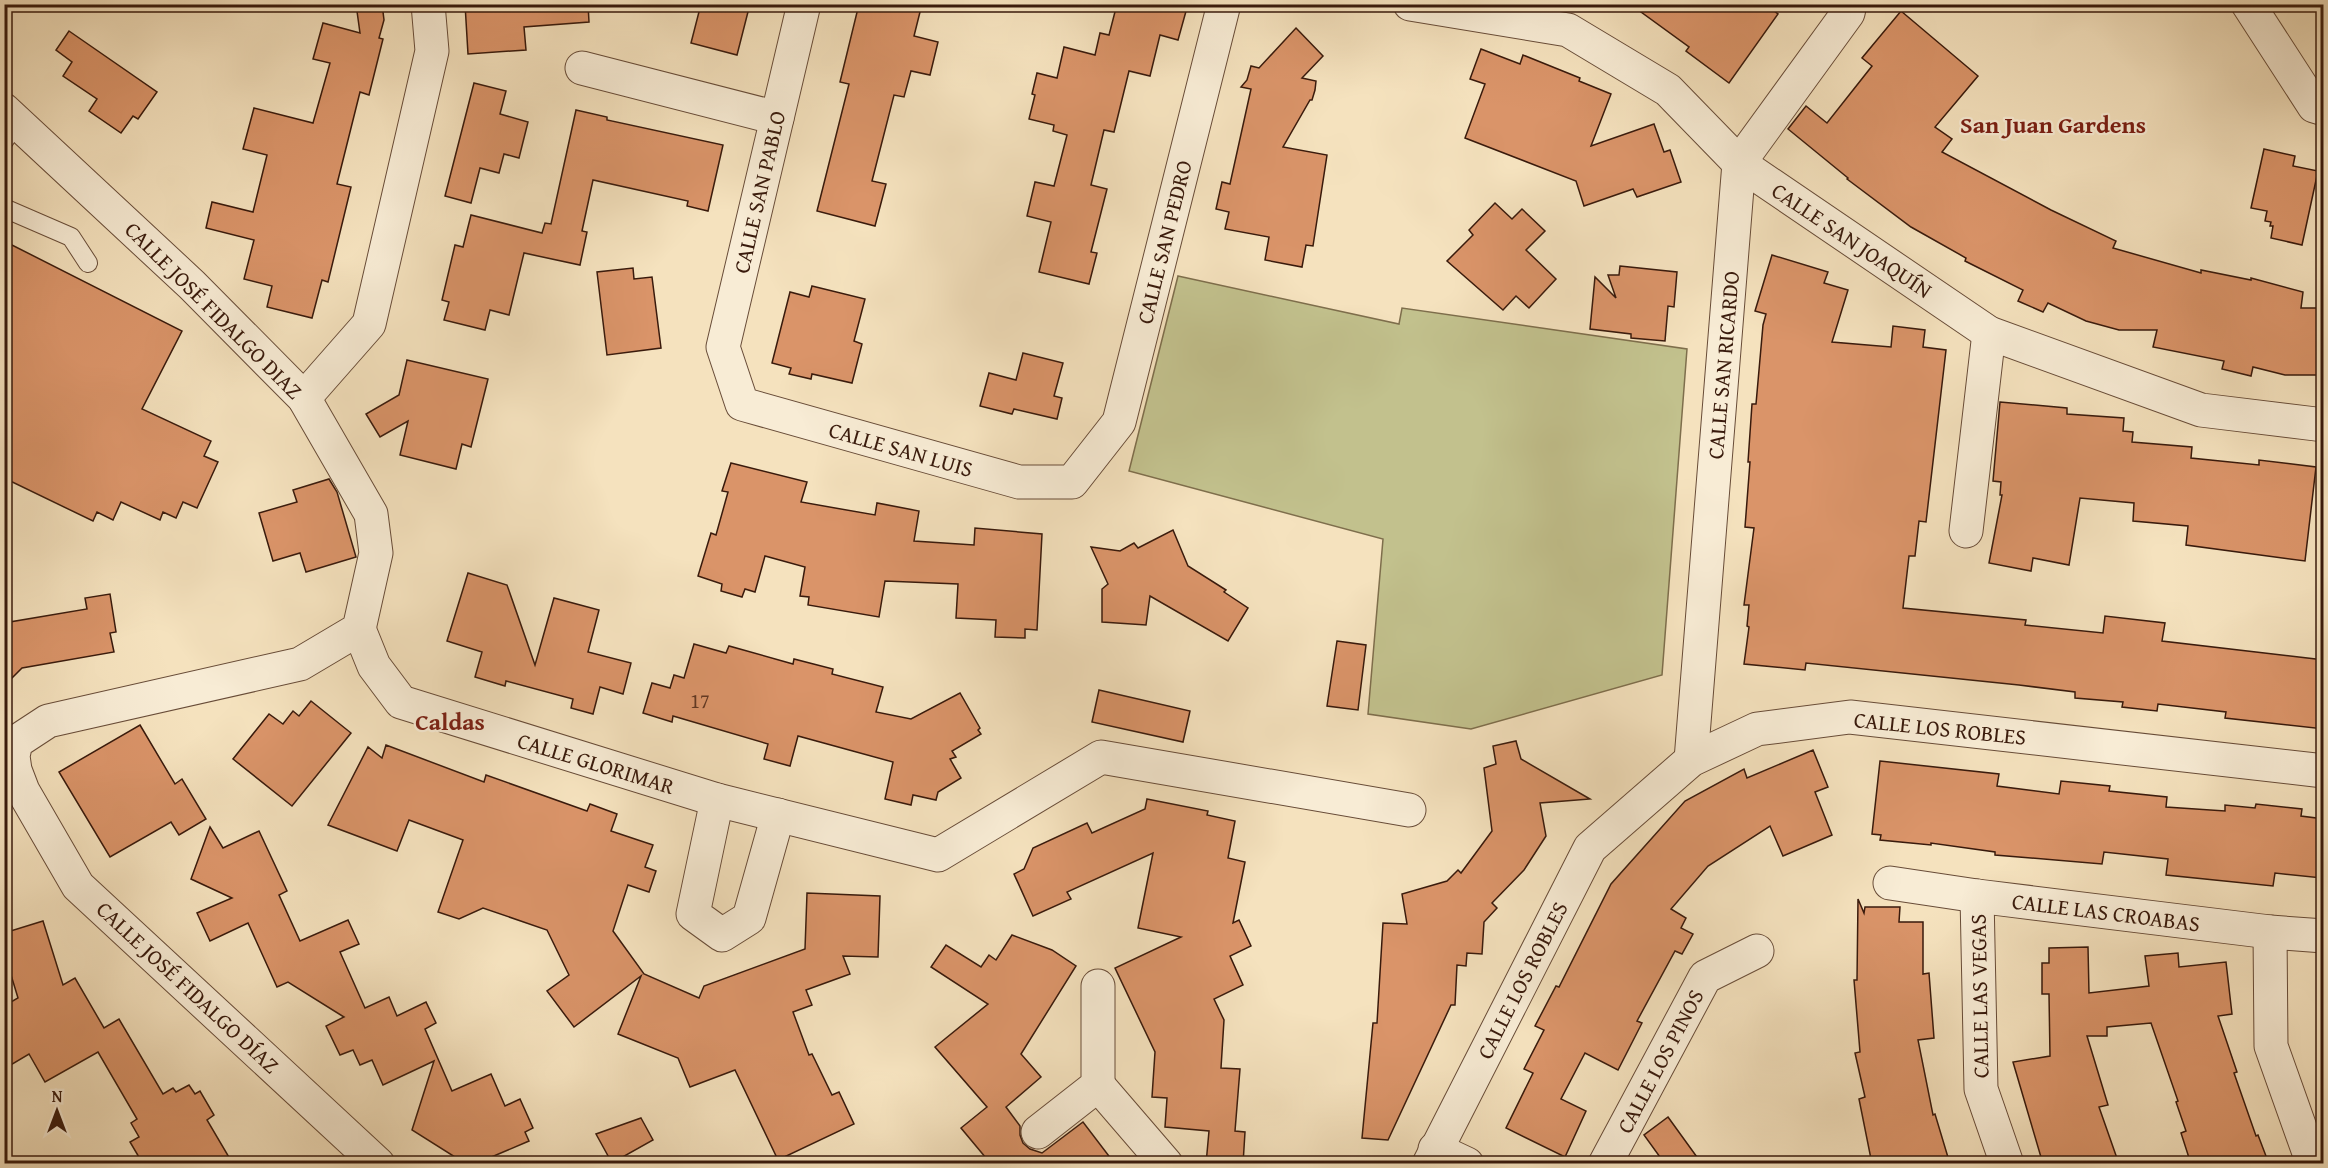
<svg xmlns="http://www.w3.org/2000/svg" width="2328" height="1168" font-family="'Gentium Book Plus',serif">
  <style>
    .green { fill: #c2c18d; stroke: #7e6e4c; stroke-width: 1.5 }
    .building { fill: #da9469; stroke: #391a0c; stroke-width: 1.5 }
    .lines { fill: none; stroke-linecap: round; stroke-linejoin: round }
    .lane-casing { stroke: #684c38; stroke-width: 20 }
    .street-casing { stroke: #684c38; stroke-width: 35 }
    .lane { stroke: #f8ecd5; stroke-width: 18 }
    .street { stroke: #f8ecd5; stroke-width: 33 }
    .labels { text-anchor: middle; stroke-width: 4.5; stroke-linejoin: round; paint-order: stroke }
    .number-label { font-size: 20px; fill: #613823 }
    .street-label { font-size: 22px; fill: #391a0c; stroke: #f8ecd5 }
    .neighbourhood-label { font-size: 24px; font-weight: bold; fill: #7a1f14; stroke: #f8ecd5 }
  </style>
  <rect width="100%" height="100%" fill="#f5e2be"/>
  <filter id="stains"><feTurbulence type="fractalNoise" baseFrequency=".00333" numOctaves="4"/><feColorMatrix values="0 0 0 0 .2 0 0 0 0 .09 0 0 0 0 .02 0 0 0 .5 -.17"/></filter>
  <radialGradient id="worn" r=".72"><stop offset=".6" stop-color="#630" stop-opacity="0"/><stop offset="1" stop-color="#630" stop-opacity=".3"/></radialGradient>
  <!-- green -->
  <polygon class="green" points="1178,276 1399,324 1402,308 1687,349 1662,675 1471,729 1368,714 1383,539 1129,471"/>
  <!-- building -->
  <g class="building">
    <polygon points="356,4 382,4 384,20 379,38 383,39 369,95 360,92 337,184 351,187 328,282 322,280 312,318 267,307 272,286 244,279 254,240 206,228 212,202 253,212 267,155 243,149 254,108 313,123 330,63 313,59 323,23 360,33"/>
    <polygon points="465,4 588,4 589,22 524,27 526,50 468,54"/>
    <polygon points="701,4 750,4 737,55 691,43"/>
    <polygon points="859,4 922,4 914,36 938,42 930,75 911,71 904,97 894,95 872,181 886,184 875,226 817,211 849,84 840,82"/>
    <polygon points="1117,4 1188,4 1178,40 1160,35 1150,76 1129,71 1114,132 1104,130 1091,185 1107,189 1091,252 1097,253 1089,284 1039,272 1051,222 1027,216 1035,182 1054,186 1067,135 1053,131 1054,125 1029,119 1035,95 1032,94 1037,73 1057,78 1064,47 1095,55 1100,33 1109,35"/>
    <polygon points="1630,4 1765,4 1778,14 1729,83 1686,51 1689,47"/>
    <polygon points="1901,11 1978,76 1935,127 1952,139 1942,152 2051,210 2116,241 2113,248 2201,273 2201,270 2251,280 2251,278 2303,292 2301,308 2324,308 2324,375 2285,375 2253,367 2251,376 2222,369 2224,361 2153,347 2157,330 2119,330 2086,321 2048,303 2043,312 2018,301 2023,290 1965,261 1966,258 1911,227 1847,179 1848,178 1788,129 1806,106 1827,123 1872,66 1862,58"/>
    <polygon points="1296,28 1323,56 1302,78 1316,81 1315,90 1312,100 1310,100 1283,147 1327,155 1313,246 1306,245 1302,267 1265,260 1269,237 1225,229 1229,212 1216,209 1222,182 1230,184 1251,89 1241,87 1247,80 1251,66 1259,68"/>
    <polygon points="69,31 157,92 138,119 133,116 121,133 89,111 97,99 63,76 72,62 56,50"/>
    <polygon points="1481,49 1520,64 1523,55 1580,78 1579,81 1611,94 1591,146 1654,124 1664,152 1670,150 1681,182 1637,197 1633,189 1584,206 1576,181 1465,138 1485,84 1470,79"/>
    <polygon points="474,83 506,91 500,114 528,122 519,158 504,154 499,173 480,168 471,203 445,196"/>
    <polygon points="576,110 607,117 607,120 723,145 708,211 687,206 688,201 593,180 582,231 587,232 580,265 524,253 509,315 490,310 485,330 444,320 449,302 442,300 455,245 463,247 471,215 542,233 545,223 551,224"/>
    <polygon points="2264,149 2295,156 2293,166 2318,171 2302,245 2271,238 2273,226 2270,226 2271,222 2265,221 2267,211 2251,208"/>
    <polygon points="1495,203 1512,219 1522,209 1545,231 1526,250 1556,279 1529,308 1516,296 1503,310 1447,261 1473,235 1469,230"/>
    <polygon points="4,241 182,331 142,409 211,441 204,456 218,462 197,508 183,502 176,518 163,512 160,520 121,502 113,520 97,512 93,521 4,478"/>
    <polygon points="1772,255 1828,272 1824,283 1848,290 1832,342 1891,347 1893,326 1925,330 1923,347 1946,350 1926,522 1919,521 1915,556 1909,556 1903,608 2026,620 2025,625 2103,633 2105,616 2165,623 2162,641 2324,660 2324,729 2225,718 2226,712 2158,704 2157,711 2122,707 2123,702 2075,698 2075,692 2019,685 1806,663 1805,670 1744,664 1749,627 1747,626 1749,605 1744,605 1754,528 1745,527 1750,462 1748,462 1752,404 1756,404 1763,325 1766,314 1755,311"/>
    <polygon points="1620,266 1677,272 1674,307 1668,306 1665,341 1631,338 1631,334 1590,329 1595,277 1616,298 1608,275 1619,275"/>
    <polygon points="633,268 634,279 652,277 661,348 607,355 597,272"/>
    <polygon points="812,286 865,299 854,341 862,344 852,383 812,374 811,379 789,374 791,368 772,363 790,292 809,297"/>
    <polygon points="1023,353 1063,363 1054,396 1062,398 1057,419 1014,409 1012,414 980,406 989,373 1016,380"/>
    <polygon points="407,360 488,379 471,447 462,444 456,469 400,455 408,421 380,437 366,414 399,395"/>
    <polygon points="2000,402 2067,408 2067,414 2124,418 2123,431 2133,432 2132,442 2192,447 2191,458 2259,465 2259,460 2316,467 2305,561 2186,545 2188,526 2133,521 2134,503 2080,498 2069,565 2033,558 2031,571 1989,563 2002,495 2000,495 2001,482 1993,481"/>
    <polygon points="731,463 807,482 801,502 875,515 877,503 919,511 914,541 974,545 975,528 1042,534 1037,630 1025,629 1025,638 995,637 996,620 956,618 958,584 885,581 879,617 808,605 809,597 800,596 805,567 765,556 755,592 745,589 742,597 721,591 722,584 698,576 711,533 716,535 728,492 722,491"/>
    <polygon points="329,479 337,492 356,557 306,572 300,553 273,561 259,513 297,502 293,490"/>
    <polygon points="1173,530 1188,566 1226,590 1224,592 1248,608 1228,641 1150,596 1146,625 1102,622 1102,589 1108,584 1091,547 1120,551 1134,543 1138,548"/>
    <polygon points="468,573 507,585 535,665 554,598 599,610 588,652 631,663 623,694 600,687 593,714 571,708 573,699 506,681 505,686 475,677 482,652 447,641"/>
    <polygon points="110,594 116,632 110,633 114,652 22,668 4,686 4,623 87,609 85,598"/>
    <polygon points="1337,641 1366,645 1358,710 1327,706"/>
    <polygon points="694,644 726,653 729,646 793,664 794,659 833,669 832,674 883,687 876,712 911,719 960,693 980,728 978,730 981,734 952,751 956,757 950,759 961,778 938,792 936,800 913,795 911,805 885,799 893,762 798,736 790,766 764,759 768,744 673,716 672,722 643,713 652,683 670,688 674,675 684,678"/>
    <polygon points="1099,690 1190,711 1183,742 1092,722"/>
    <polygon points="311,701 351,733 292,806 233,759 269,714 283,724 293,711 299,716"/>
    <polygon points="140,725 175,784 182,779 206,819 179,835 171,822 110,857 59,772"/>
    <polygon points="1516,741 1521,759 1590,799 1540,803 1546,836 1524,870 1492,903 1497,908 1484,922 1482,954 1467,953 1466,966 1457,965 1455,1005 1451,1005 1388,1140 1362,1138 1373,1023 1377,1023 1383,923 1407,924 1402,894 1447,881 1458,870 1461,873 1492,831 1484,768 1496,764 1493,746"/>
    <polygon points="386,745 484,782 486,775 587,811 590,804 617,814 611,831 653,845 645,867 656,871 649,892 628,885 613,931 644,974 699,998 704,986 805,949 807,893 880,896 878,957 843,956 850,974 806,990 812,1005 793,1012 809,1055 812,1054 832,1095 839,1092 854,1124 778,1160 735,1070 690,1087 678,1058 618,1034 641,976 574,1027 547,991 569,975 547,930 483,908 459,919 438,912 463,840 409,820 397,851 328,825 368,747 382,758"/>
    <polygon points="1813,750 1828,787 1815,792 1832,835 1783,856 1770,826 1708,866 1671,909 1686,918 1681,928 1693,934 1682,954 1675,951 1637,1021 1642,1023 1618,1070 1585,1053 1561,1099 1586,1111 1565,1157 1506,1128 1533,1073 1524,1069 1544,1030 1535,1026 1556,986 1559,987 1611,884 1685,801 1744,769 1747,778"/>
    <polygon points="1880,761 1999,774 1997,786 2059,794 2061,781 2110,786 2109,791 2167,797 2166,807 2225,811 2225,805 2255,808 2256,804 2302,809 2301,816 2324,819 2322,878 2275,873 2273,886 2166,875 2168,859 2104,852 2102,864 1995,855 1995,852 1931,843 1931,845 1880,840 1881,835 1872,834"/>
    <polygon points="1147,799 1208,811 1207,815 1235,821 1228,858 1245,862 1233,923 1239,920 1251,946 1230,956 1243,985 1214,999 1224,1020 1221,1068 1240,1069 1235,1131 1245,1132 1243,1164 1206,1164 1209,1131 1165,1127 1167,1098 1152,1097 1155,1052 1115,968 1181,937 1138,928 1153,853 1067,892 1071,899 1033,916 1014,874 1024,869 1033,848 1087,823 1092,833 1145,809"/>
    <polygon points="210,827 223,848 259,831 287,891 279,895 300,941 348,920 359,944 340,952 365,1008 389,997 397,1016 426,1002 436,1023 425,1029 452,1091 491,1074 505,1106 520,1099 533,1128 525,1132 529,1141 475,1164 466,1164 412,1130 434,1061 383,1085 372,1060 360,1065 353,1050 340,1055 326,1026 344,1017 288,982 277,987 248,923 210,941 197,913 232,898 191,879"/>
    <polygon points="1858,899 1864,913 1865,907 1900,907 1899,922 1923,922 1923,974 1929,973 1934,1038 1918,1040 1933,1115 1935,1114 1950,1164 1872,1164 1859,1099 1865,1097 1855,1053 1860,1052 1854,980 1857,980"/>
    <polygon points="43,921 63,985 75,978 104,1028 119,1019 163,1094 173,1088 176,1092 189,1085 195,1094 200,1091 214,1115 207,1120 233,1164 143,1164 130,1142 139,1137 131,1123 137,1119 98,1052 45,1082 29,1054 4,1069 4,1006 18,998 4,952 4,933"/>
    <polygon points="1012,935 1052,950 1076,966 1021,1054 1041,1077 1006,1107 1020,1126 1020,1135 1023,1143 1030,1149 1042,1153 1083,1122 1115,1164 991,1164 961,1128 987,1107 935,1047 988,1004 931,967 946,945 981,967 989,955 996,960"/>
    <polygon points="2088,947 2089,993 2149,986 2145,956 2178,953 2179,967 2226,962 2232,1014 2218,1016 2237,1072 2234,1073 2256,1136 2258,1135 2269,1164 2191,1164 2181,1133 2186,1131 2176,1102 2178,1101 2151,1023 2107,1027 2107,1036 2087,1036 2108,1105 2099,1107 2119,1164 2043,1164 2013,1062 2050,1056 2049,994 2042,994 2042,963 2049,963 2049,948"/>
    <polygon points="1668,1117 1702,1164 1665,1164 1644,1135"/>
    <polygon points="641,1118 653,1140 612,1163 596,1134"/>
  </g>
  <g class="lines">
    <defs>
      <g id="lane">
        <polyline points="4,141 17,121"/>
        <polyline points="4,208 71,237 88,263"/>
      </g>
      <g id="street">
        <polyline points="804,4 723,347 742,404 1019,482 1072,482 1119,422 1224,4"/>
        <polyline points="1410,4 1568,30 1668,90 1739,163 1989,333 2201,410 2324,425"/>
        <polyline points="2248,4 2314,106 2324,109"/>
        <polyline points="582,68 777,118"/>
        <polyline points="4,110 192,285 304,398 371,514 376,553 359,629 300,664 48,721 16,742 13,756 15,770 23,791 78,886 378,1164"/>
        <polyline points="304,398 369,324 432,51 428,4"/>
        <polyline points="1966,531 1989,333"/>
        <polyline points="359,629 374,666 401,702 717,800 938,855 1101,757 1409,810"/>
        <polyline points="1691,760 1739,163 1848,13 1850,4"/>
        <polyline points="717,800 693,914 722,935 749,918 778,815"/>
        <polyline points="1890,883 1977,896 2270,932 2324,936"/>
        <polyline points="1977,896 1981,1089 2007,1164"/>
        <polyline points="2270,932 2271,1046 2313,1164"/>
        <polyline points="1098,1085 1166,1164"/>
        <polyline points="1038,1132 1098,1085 1098,986"/>
        <polyline points="1435,1149 1467,1164"/>
        <polyline points="1429,1164 1590,848 1691,760 1757,729 1850,717 2324,771"/>
        <polyline points="1605,1164 1705,977 1757,951"/>
      </g>
    </defs>
    <!-- lane casing -->
    <use href="#lane" class="lane-casing"/>
    <!-- street casing -->
    <use href="#street" class="street-casing"/>
    <!-- lane -->
    <use href="#lane" class="lane"/>
    <!-- street -->
    <use href="#street" class="street"/>
  </g>
  <g class="labels">
    <!-- number labels -->
    <g class="number-label">
      <text x="700" y="708">17</text>
    </g>
    <!-- street labels -->
    <g class="street-label">
      <text transform="translate(759 192) rotate(-77)" y="8">CALLE SAN PABLO</text>
      <text transform="translate(1852 240) rotate(34)" y="8">CALLE SAN JOAQUÍN</text>
      <text transform="translate(1164 242) rotate(-76)" y="8">CALLE SAN PEDRO</text>
      <text transform="translate(214 310) rotate(45)" y="8">CALLE JOSÉ FIDALGO DIAZ</text>
      <text transform="translate(1723 365) rotate(-85)" y="8">CALLE SAN RICARDO</text>
      <text transform="translate(901 449) rotate(16)" y="8">CALLE SAN LUIS</text>
      <text transform="translate(1940 728) rotate(6)" y="8">CALLE LOS ROBLES</text>
      <text transform="translate(596 763) rotate(17)" y="8">CALLE GLORIMAR</text>
      <text transform="translate(2106 912) rotate(7)" y="8">CALLE LAS CROABAS</text>
      <text transform="translate(1522 980) rotate(-63)" y="8">CALLE LOS ROBLES</text>
      <text transform="translate(188 987) rotate(43)" y="8">CALLE JOSÉ FIDALGO DÍAZ</text>
      <text transform="translate(1979 996) rotate(-91)" y="8">CALLE LAS VEGAS</text>
      <text transform="translate(1660 1061) rotate(-62)" y="8">CALLE LOS PINOS</text>
    </g>
    <!-- neighbourhood labels -->
    <g class="neighbourhood-label">
      <text x="2053" y="133">San Juan Gardens</text>
      <text x="450" y="730">Caldas</text>
    </g>
  </g>
  <!-- margin -->
  <rect width="2328" height="1168" fill="none" stroke="#f5e2be" stroke-width="24"/>
  <rect x="6" y="6" width="2316" height="1156" fill="none" stroke="#391a0c" stroke-width="3"/>
  <rect x="12" y="12" width="2304" height="1144" fill="none" stroke="#391a0c" stroke-width="1.5"/>
  <!-- north arrow -->
  <g transform="translate(57 1111)" stroke="#f8ecd5" stroke-width="4.5" paint-order="stroke">
  <path d="M0-4.5L10 22L0 15L-10 22Z" fill="#391a0c"/>
  <text y="-9" font-size="16" font-weight="bold" text-anchor="middle" fill="#391a0c">N</text>
  </g>
  <rect width="100%" height="100%" filter="url(#stains)"/>
  <rect width="100%" height="100%" fill="url(#worn)"/>
</svg>
